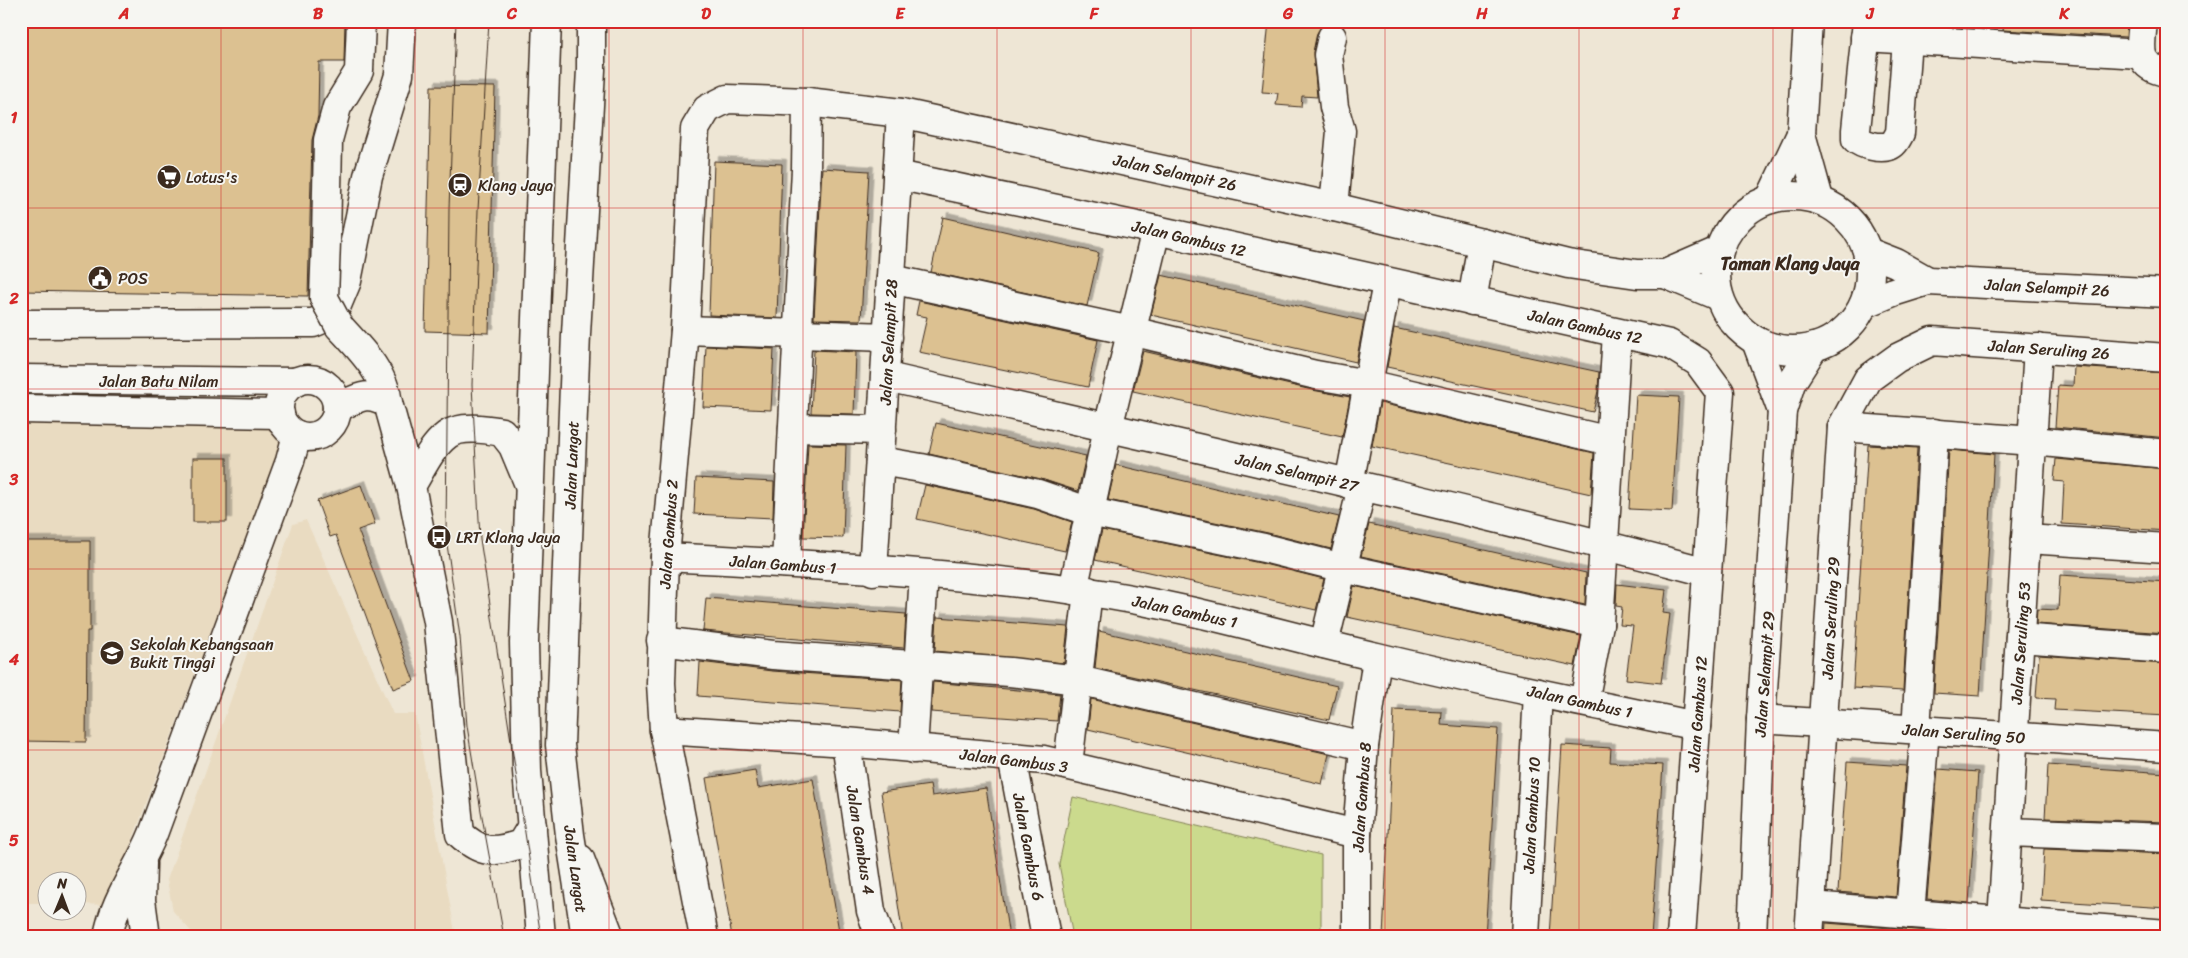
<svg xmlns="http://www.w3.org/2000/svg" width="2188" height="958" font-family="Sriracha,sans-serif">
  <style>
    .built { fill: #e9dbc1 }
    .green { fill: #cbda8d; stroke: #838256 }
    .building { fill: #dcc191; stroke: #3b2a1e; filter: url(#shadow) }
    .lines { fill: none; stroke-linecap: round; stroke-linejoin: round }
    .minor-casing { stroke: #3b2a1e; stroke-width: 31 }
    .highway-casing { stroke: #3b2a1e; stroke-width: 31 }
    .minor { stroke: #f6f6f2; stroke-width: 28 }
    .highway { stroke: #f6f6f2; stroke-width: 28 }
    .tram { stroke: #3b2a1e; stroke-width: 1 }
    .minor-bridge-casing { stroke: #3b2a1e; stroke-width: 31; stroke-linecap: butt }
    .minor-bridge { stroke: #f6f6f2; stroke-width: 28 }
    .grid { fill: none; stroke: #d62828; stroke-width: 1; stroke-opacity: 0.55 }
    .labels { text-anchor: middle; stroke-width: 4; stroke-linejoin: round; paint-order: stroke }
    .street-label { font-size: 16px; fill: #3b2a1e; stroke: #f6f6f2 }
    .poi-label { font-size: 16px; fill: #3b2a1e; stroke: #f6f6f2; text-anchor: start }
    .neighbourhood-label { font-size: 18px; font-weight: bold; fill: #3b2a1e; stroke: #f6f6f2 }
    .neatline { fill: none; stroke: #d62828; stroke-width: 2 }
    .grid-label { font-size: 16px; text-anchor: middle; font-weight: bold; fill: #d62828 }
  </style>
  <defs>
    <filter id="shadow"><feDropShadow dx="4.5" dy="-4.5" stdDeviation="0" flood-color="#0004"/></filter>
  </defs>
  <rect width="100%" height="100%" fill="#eee6d5"/>
  <filter id="ink" filterUnits="userSpaceOnUse"><feTurbulence type="fractalNoise" baseFrequency=".02" numOctaves="2"/><feDisplacementMap in="SourceGraphic" scale="10" xChannelSelector="R" yChannelSelector="G"/><feConvolveMatrix kernelMatrix="1 2 1 2 8 2 1 2 1" color-interpolation-filters="sRGB"/></filter>
  <g filter="url(#ink)">
    <!-- built -->
    <g class="built">
      <polygon points="21,422 288,425 108,905 78,904 78,880 48,880 47,903 21,903"/>
      <polygon points="306,520 393,714 415,714 456,937 196,937 173,911 167,880 293,524"/>
    </g>
    <!-- green -->
    <polygon class="green" points="1073,797 1321,855 1321,937 1073,937 1059,864"/>
    <!-- building -->
    <g class="building">
      <polygon points="21,21 345,21 344,62 319,62 318,116 312,140 308,296 21,291"/>
      <polygon points="1269,21 1327,21 1317,33 1313,52 1317,97 1302,96 1301,107 1276,105 1278,93 1262,92"/>
      <polygon points="2004,21 2127,21 2126,37 2003,30"/>
      <polygon points="431,86 495,87 489,333 425,331"/>
      <polygon points="714,161 782,164 777,318 709,315"/>
      <polygon points="822,168 869,171 861,320 814,319"/>
      <polygon points="943,217 1099,253 1087,306 931,272"/>
      <polygon points="1161,275 1364,321 1356,362 1151,315"/>
      <polygon points="919,301 1098,340 1088,387 919,352 927,317 916,315"/>
      <polygon points="1394,328 1599,372 1598,391 1593,412 1387,367"/>
      <polygon points="706,346 774,349 771,410 703,407"/>
      <polygon points="814,350 856,352 854,414 811,413"/>
      <polygon points="1143,351 1312,390 1350,397 1342,437 1133,391"/>
      <polygon points="2074,367 2167,373 2167,438 2055,427 2058,385 2073,386"/>
      <polygon points="1636,395 1679,397 1672,511 1629,509"/>
      <polygon points="1380,403 1594,453 1591,494 1372,446"/>
      <polygon points="936,423 1086,456 1078,491 1041,479 929,454"/>
      <polygon points="808,444 846,445 843,538 803,537"/>
      <polygon points="1868,445 1917,448 1903,691 1853,688"/>
      <polygon points="1949,450 1994,454 1980,696 1934,693"/>
      <rect x="193" y="458" width="34" height="64"/>
      <polygon points="2056,459 2167,469 2167,531 2062,524 2064,482 2054,481"/>
      <polygon points="1116,465 1339,517 1331,549 1268,533 1108,500"/>
      <polygon points="696,478 774,482 773,518 694,514"/>
      <polygon points="361,485 375,524 358,530 414,681 393,689 336,535 330,537 317,501"/>
      <polygon points="925,485 1034,509 1072,522 1065,551 917,519"/>
      <polygon points="1369,524 1586,573 1585,605 1361,556"/>
      <polygon points="1102,530 1260,563 1324,579 1316,610 1095,560"/>
      <polygon points="21,541 90,541 90,631 87,631 86,742 21,741"/>
      <polygon points="2060,575 2167,582 2167,633 2036,624 2037,609 2058,610"/>
      <polygon points="1617,584 1666,590 1663,613 1670,614 1661,683 1626,679 1633,626 1620,625 1622,607 1616,606"/>
      <polygon points="1354,586 1581,636 1575,666 1347,617"/>
      <polygon points="706,598 906,614 904,648 703,631"/>
      <polygon points="937,617 1068,627 1064,663 935,651"/>
      <polygon points="1099,631 1337,686 1329,720 1095,668"/>
      <polygon points="2039,655 2167,664 2167,716 2054,710 2055,699 2036,698"/>
      <polygon points="700,662 772,671 902,680 900,712 698,696"/>
      <polygon points="933,682 1060,694 1057,721 931,712"/>
      <polygon points="1091,699 1329,754 1322,784 1088,729"/>
      <polygon points="1394,710 1442,712 1441,725 1498,729 1485,937 1383,937"/>
      <polygon points="1562,745 1611,748 1610,762 1663,765 1651,937 1550,937"/>
      <polygon points="1847,762 1906,766 1896,897 1838,892"/>
      <polygon points="2048,765 2167,773 2167,822 2045,818"/>
      <polygon points="1938,769 1978,772 1969,903 1927,899"/>
      <polygon points="755,770 758,788 813,779 840,937 732,937 706,778"/>
      <polygon points="930,785 932,796 986,788 1009,937 903,937 881,792"/>
      <polygon points="2044,849 2167,854 2167,908 2041,900"/>
      <polygon points="1826,923 1967,934 1967,937 1825,937"/>
    </g>
    <g class="lines">
      <defs>
        <g id="minor">
          <polyline points="1808,21 1801,134 1819,199"/>
          <path d="M1867 21 1856 130V139C1863 145 1880 149 1889 146 1895 144 1897 138 1900 133L1907 40"/>
          <path d="M2143 21C2141 47 2134 67 2167 72"/>
          <polyline points="1332,37 1328,55 1334,107 1341,131 1334,207"/>
          <polyline points="1865,37 2140,54"/>
          <polyline points="897,175 1156,230 1669,344 1698,362 1720,392 1681,937"/>
          <circle cx="1793" cy="273" r="77"/>
          <polyline points="1770,199 1801,134"/>
          <polyline points="326,241 328,140 337,107 359,71 361,21"/>
          <polyline points="1868,252 1896,263 1928,281"/>
          <polyline points="1665,274 1718,296"/>
          <polyline points="891,279 1131,331 1316,375 1368,384 1610,441"/>
          <polyline points="1472,301 1482,243"/>
          <polyline points="1864,304 1893,292 1928,281 2167,293"/>
          <polyline points="21,324 301,323 313,323 325,318 337,305 347,281 368,176 399,75 402,21"/>
          <path d="M339 326C359 348 385 373 388 403"/>
          <polyline points="685,330 888,337"/>
          <polyline points="1756,341 1782,411"/>
          <path d="M887 377C1160 440 1436 500 1707 572"/>
          <polyline points="21,379 296,382"/>
          <circle cx="308" cy="408" r="29"/>
          <path d="M337 408C358 398 366 390 388 403L411 486"/>
          <polyline points="21,409 280,414"/>
          <polyline points="1842,427 2033,441 2167,454"/>
          <polyline points="793,428 882,430"/>
          <polyline points="880,461 921,468 1038,494 1090,512 1264,548 1343,568 1599,624"/>
          <path d="M528 482 513 446 502 432C487 429 460 425 447 435 431 447 421 470 411 486L438 622 460 834C482 854 493 853 521 844L532 826"/>
          <polyline points="1349,484 1387,283"/>
          <polyline points="2026,539 2167,548"/>
          <path d="M665 557C806 564 949 572 1089 592 1187 606 1281 635 1377 657 1482 683 1589 703 1696 726"/>
          <polyline points="786,563 806,169 807,102"/>
          <polyline points="873,571 901,113"/>
          <polyline points="1073,590 1108,428 1156,230"/>
          <polyline points="2020,638 2167,649"/>
          <polyline points="661,641 773,655 1010,672 1078,680 1364,746"/>
          <polyline points="1324,644 1362,487"/>
          <polyline points="1584,702 1599,624 1617,333"/>
          <polyline points="1761,719 2167,747"/>
          <polyline points="664,730 846,742 1044,760 1357,834"/>
          <polyline points="1916,730 1934,433"/>
          <polyline points="846,742 871,911 880,937"/>
          <polyline points="913,749 924,574"/>
          <polyline points="1012,757 1046,937"/>
          <polyline points="1068,765 1088,591"/>
          <polyline points="2008,832 2167,838"/>
          <polyline points="580,859 610,937"/>
          <polyline points="142,863 141,900 146,937"/>
          <polyline points="1811,906 2167,934"/>
          <polyline points="1910,914 1925,730"/>
          <path d="M108 937C114 899 139 869 153 834L290 461 297 435"/>
          <polyline points="704,937 664,730 661,683 665,557 685,330 695,129 707,109 727,99 807,102 901,113 1334,207 1568,264 1637,274 1665,274 1718,251"/>
          <polyline points="1357,937 1357,834 1364,746 1377,658"/>
          <polyline points="1525,937 1538,693"/>
          <polyline points="1752,937 1761,719 1782,411 1791,383 1814,347"/>
          <polyline points="1809,937 1842,427 1868,379 1897,358 1932,341 2167,358"/>
          <polyline points="2001,937 2038,348"/>
        </g>
        <g id="highway">
          <polyline points="541,937 527,771 524,643 547,21"/>
          <polyline points="586,937 570,835 560,745 576,334 591,70 591,21"/>
        </g>
      </defs>
      <!-- minor casing -->
      <use href="#minor" class="minor-casing"/>
      <!-- highway casing -->
      <use href="#highway" class="highway-casing"/>
      <!-- minor -->
      <use href="#minor" class="minor"/>
      <!-- highway -->
      <use href="#highway" class="highway"/>
      <!-- tram -->
      <g class="tram">
        <polyline points="456,21 449,208 446,537 460,637 467,726 481,811 504,937"/>
        <polyline points="489,21 478,210 472,385 480,539 541,937"/>
      </g>
      <defs>
        <polyline id="minor-bridge" points="326,241 324,298 339,326"/>
      </defs>
      <!-- minor-bridge casing -->
      <use href="#minor-bridge" class="minor-bridge-casing"/>
      <!-- minor-bridge -->
      <use href="#minor-bridge" class="minor-bridge"/>
    </g>
  </g>
  <!-- grid -->
  <path class="grid" d="M221 21V937M415 21V937M609 21V937M803 21V937M997 21V937M1191 21V937M1385 21V937M1579 21V937M1773 21V937M1967 21V937M21 208H2167M21 389H2167M21 569H2167M21 750H2167"/>
  <!-- icons -->
  <defs>
    <symbol id="supermarket-disc" viewBox="-11 -11 22 22"><circle r="9.5" fill="#3b2a1e" stroke="#f6f6f2"/><path d="M-6-5.5h2.5l.6 2H6L4.5 2H-2.5L-4.4-4H-6ZM-1.5 3.2a1.3 1.3 0 1 0 .1 0ZM3 3.2a1.3 1.3 0 1 0 .1 0Z" fill="#fff"/></symbol>
    <symbol id="station-disc" viewBox="-11 -11 22 22"><circle r="9.5" fill="#3b2a1e" stroke="#f6f6f2"/><path d="M-3-6H3Q5-6 5-4V2Q5 4 3 4L4.5 6H3L1.5 4h-3L-3 6H-4.5L-3 4Q-5 4-5 2V-4Q-5-6-3-6ZM-3.5-4v3h7v-3ZM-3.5 1v1.5H-2V1ZM2 1v1.5H3.5V1Z" fill="#fff"/></symbol>
    <symbol id="civic-disc" viewBox="-11 -11 22 22"><circle r="9.5" fill="#3b2a1e" stroke="#f6f6f2"/><path d="M-.6-6.5H3V-4.5H.6V-3L4-1V1h2V6H-6V1h2V-1L-.6-3ZM-1.2 2.5V6h2.4V2.5Z" fill="#fff"/></symbol>
    <symbol id="bus-disc" viewBox="-11 -11 22 22"><circle r="9.5" fill="#3b2a1e" stroke="#f6f6f2"/><path d="M-5-6H5V4H4V6H2V4H-2V6H-4V4H-5ZM-3.5-4V0h7V-4ZM-3.5 1.2v1.5H-2V1.2ZM2 1.2v1.5H3.5V1.2Z" fill="#fff"/></symbol>
    <symbol id="school-disc" viewBox="-11 -11 22 22"><circle r="9.5" fill="#3b2a1e" stroke="#f6f6f2"/><path d="M0-5L7-2L0 1L-7-2ZM-4 1L0 2.5L4 1V4Q0 6-4 4Z" fill="#fff"/></symbol>
  </defs>
  <g fill-rule="evenodd">
    <use href="#supermarket-disc" x="155" y="163" width="28" height="28"/>
    <use href="#station-disc" x="446" y="171" width="28" height="28"/>
    <use href="#civic-disc" x="86" y="264" width="28" height="28"/>
    <use href="#bus-disc" x="425" y="523" width="28" height="28"/>
    <use href="#school-disc" x="98" y="639" width="28" height="28"/>
  </g>
  <g class="labels">
    <!-- street labels -->
    <g class="street-label">
      <text transform="translate(1175 172) rotate(12)" y="6">Jalan Selampit 26</text>
      <text transform="translate(1189 238) rotate(13)" y="6">Jalan Gambus 12</text>
      <text transform="translate(2047 287) rotate(3)" y="6">Jalan Selampit 26</text>
      <text transform="translate(1585 326) rotate(12)" y="6">Jalan Gambus 12</text>
      <text transform="translate(888 342) rotate(-87)" y="6">Jalan Selampit 28</text>
      <text transform="translate(2049 349) rotate(4)" y="6">Jalan Seruling 26</text>
      <text x="159" y="387">Jalan Batu Nilam</text>
      <text transform="translate(571 465) rotate(-88)" y="6">Jalan Langat</text>
      <text transform="translate(1297 472) rotate(13)" y="6">Jalan Selampit 27</text>
      <text transform="translate(668 534) rotate(-86)" y="6">Jalan Gambus 2</text>
      <text transform="translate(783 564) rotate(4)" y="6">Jalan Gambus 1</text>
      <text transform="translate(1185 611) rotate(12)" y="6">Jalan Gambus 1</text>
      <text transform="translate(1830 618) rotate(-87)" y="6">Jalan Seruling 29</text>
      <text transform="translate(2020 643) rotate(-86)" y="6">Jalan Seruling 53</text>
      <text transform="translate(1764 674) rotate(-86)" y="6">Jalan Selampit 29</text>
      <text transform="translate(1580 701) rotate(12)" y="6">Jalan Gambus 1</text>
      <text transform="translate(1697 714) rotate(-86)" y="6">Jalan Gambus 12</text>
      <text transform="translate(1964 733) rotate(4)" y="6">Jalan Seruling 50</text>
      <text transform="translate(1014 760) rotate(7)" y="6">Jalan Gambus 3</text>
      <text transform="translate(1361 797) rotate(-86)" y="6">Jalan Gambus 8</text>
      <text transform="translate(1531 815) rotate(-87)" y="6">Jalan Gambus 10</text>
      <text transform="translate(861 840) rotate(81)" y="6">Jalan Gambus 4</text>
      <text transform="translate(1029 847) rotate(79)" y="6">Jalan Gambus 6</text>
      <text transform="translate(576 869) rotate(82)" y="6">Jalan Langat</text>
    </g>
    <!-- poi labels -->
    <g class="poi-label">
      <text x="186" y="183">Lotus's</text>
      <text x="478" y="191">Klang Jaya</text>
      <text x="118" y="284">POS</text>
      <text x="456" y="543">LRT Klang Jaya</text>
      <text x="130" y="650">Sekolah Kebangsaan<tspan x="130" dy="18">Bukit Tinggi</tspan></text>
    </g>
    <!-- neighbourhood labels -->
    <g class="neighbourhood-label">
      <text x="1790" y="270">Taman Klang Jaya</text>
    </g>
  </g>
  <!-- margin -->
  <rect width="2188" height="958" fill="none" stroke="#f6f6f2" stroke-width="55"/>
  <!-- north arrow -->
  <g transform="translate(62 896) rotate(1)"><circle r="24" fill="#f6f6f2" stroke="#aba49d"/>
  <path d="M0-4L9 19L0 12L-9 19Z" fill="#3b2a1e"/>
  <text y="-8" font-size="14" font-weight="bold" text-anchor="middle" fill="#3b2a1e">N</text>
  </g>
  <rect x="28" y="28" width="2132" height="902" class="neatline"/>
  <g class="grid-label">
    <text x="124" y="19">A</text>
    <text x="318" y="19">B</text>
    <text x="512" y="19">C</text>
    <text x="706" y="19">D</text>
    <text x="900" y="19">E</text>
    <text x="1094" y="19">F</text>
    <text x="1288" y="19">G</text>
    <text x="1482" y="19">H</text>
    <text x="1676" y="19">I</text>
    <text x="1870" y="19">J</text>
    <text x="2064" y="19">K</text>
    <text x="14" y="123">1</text>
    <text x="14" y="304">2</text>
    <text x="14" y="485">3</text>
    <text x="14" y="665">4</text>
    <text x="14" y="846">5</text>
  </g>
</svg>
